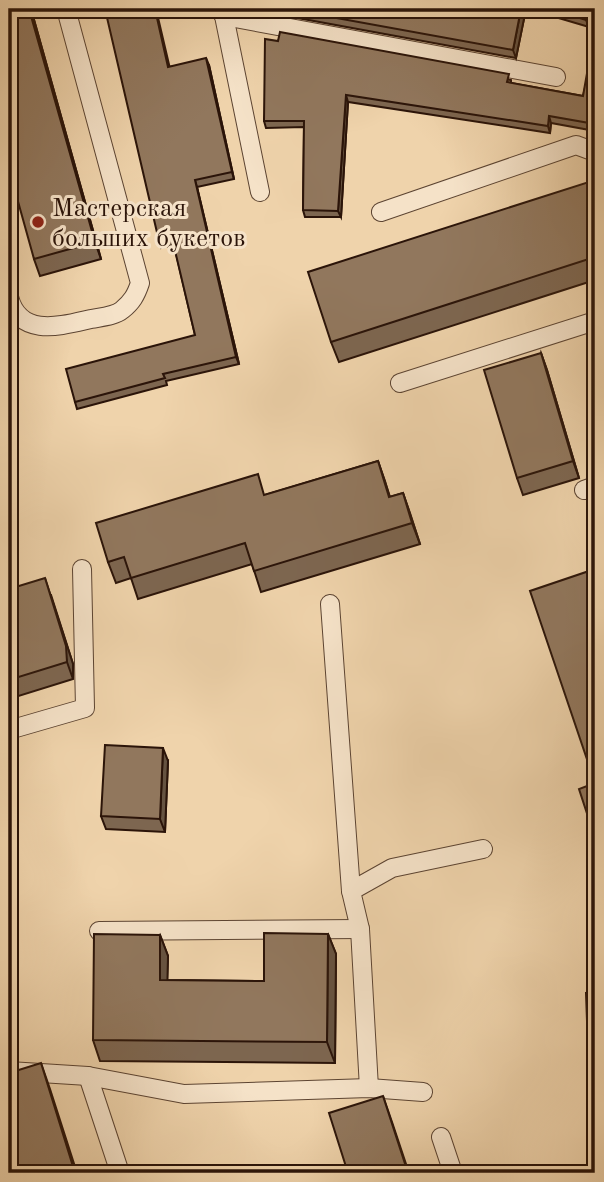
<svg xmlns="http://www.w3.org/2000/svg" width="604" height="1182" font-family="'Old Standard TT',serif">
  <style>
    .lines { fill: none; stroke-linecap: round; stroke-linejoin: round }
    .lane-casing { stroke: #5c4432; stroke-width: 20 }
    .lane { stroke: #f5e2c8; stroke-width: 18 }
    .wall { fill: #7d6650; stroke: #2b1409; stroke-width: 2 }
    .shaded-wall { fill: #665341; stroke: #2b1409; stroke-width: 2 }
    .building { fill: #91775d; stroke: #2b1409; stroke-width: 2 }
    .poi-dot { fill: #8f2418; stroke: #f5e2c8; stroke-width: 2.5 }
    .labels { text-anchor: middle; stroke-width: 6; stroke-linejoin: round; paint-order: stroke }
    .poi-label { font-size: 26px; fill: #2b1409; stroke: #f5e2c8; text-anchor: start }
  </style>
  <rect width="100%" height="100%" fill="#efd3ab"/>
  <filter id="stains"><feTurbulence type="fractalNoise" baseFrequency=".00286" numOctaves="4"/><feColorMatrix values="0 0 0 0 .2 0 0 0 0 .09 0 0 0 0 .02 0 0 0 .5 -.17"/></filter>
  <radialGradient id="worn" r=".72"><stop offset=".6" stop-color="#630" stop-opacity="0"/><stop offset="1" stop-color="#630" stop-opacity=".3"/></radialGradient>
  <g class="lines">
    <defs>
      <g id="lane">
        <polyline points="219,9 224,16 260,192"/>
        <polyline points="224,16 556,77"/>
        <polyline points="381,212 576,145 595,152"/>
        <path d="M9 297C20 338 60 326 91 319 101 317 115 316 122 310 132 302 136 295 140 283L66 9"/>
        <polyline points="400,383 595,321"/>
        <polyline points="584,490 595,486"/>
        <polyline points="330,604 351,891"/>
        <polyline points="9,730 85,708 82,569"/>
        <polyline points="99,931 360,929"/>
        <polyline points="9,1071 88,1076 184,1094 369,1088 423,1092"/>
        <polyline points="88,1076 120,1173"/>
        <polyline points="369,1088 360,929 351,891 392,868 483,849"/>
        <polyline points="441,1137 453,1173"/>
      </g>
    </defs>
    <!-- lane casing -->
    <use href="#lane" class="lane-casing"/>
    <!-- lane -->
    <use href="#lane" class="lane"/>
  </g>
  <!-- wall -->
  <g class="wall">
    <polygon points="31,9 101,259 40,276 34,259"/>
    <polygon points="284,9 526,9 516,58 287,16"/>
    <polygon points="528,9 595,9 589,27"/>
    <polygon points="278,41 511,80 511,83 583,96 595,46 595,131 551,123 550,133 348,102 341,217 305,217 303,210 304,127 266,128 264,121"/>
    <polygon points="209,65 234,179 197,187 239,364 166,381 167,385 77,409 75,402 195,335 174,245 161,248 159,241 169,67"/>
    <polygon points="595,180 595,280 339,362 331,342"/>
    <polygon points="541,353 547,370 579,478 523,495 517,478"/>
    <polygon points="378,461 390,497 403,493 420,544 261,592 252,564 138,599 131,578 116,583 108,562 265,495"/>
    <polygon points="9,589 51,595 73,664 73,679 9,699"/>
    <polygon points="168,761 165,832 106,829 101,816"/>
    <polygon points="328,934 336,954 335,1063 100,1061 93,1040 160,935 168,956 167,980 264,981"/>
    <polygon points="9,961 14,978 9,979"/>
    <polygon points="595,992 595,1066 594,1066 588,1049"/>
  </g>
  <!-- shaded-wall -->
  <g class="shaded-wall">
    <polygon points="29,9 31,9 101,259 95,242"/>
    <polygon points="155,9 156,9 171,73 168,67"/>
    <polygon points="521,9 526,9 516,58 513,50"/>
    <polygon points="590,9 595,9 589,27 586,20"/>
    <polygon points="206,58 209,65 234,179 232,172"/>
    <polygon points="346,95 348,102 341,217 338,211"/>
    <polygon points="549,116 551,123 550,133 548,126"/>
    <polygon points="195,180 197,187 239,364 236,357"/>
    <polygon points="541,353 547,370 579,478 573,461"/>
    <polygon points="378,461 385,481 396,518 389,497"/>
    <polygon points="403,493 410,513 420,544 412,523"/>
    <polygon points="45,578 73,664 73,679 67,662"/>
    <polygon points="163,748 168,761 165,832 160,819"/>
    <polygon points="328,934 336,954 335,1063 327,1042"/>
    <polygon points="160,935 168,956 167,1000 160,980"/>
    <polygon points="41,1063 50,1089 77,1173 75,1173"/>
    <polygon points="383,1096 392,1122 409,1173 408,1173"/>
  </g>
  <!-- building -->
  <g class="building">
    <polygon points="9,9 29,9 95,242 34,259 9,169"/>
    <polygon points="105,9 155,9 168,67 206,58 232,172 195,180 236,357 163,374 165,378 75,402 66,369 195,335 172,238 159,241"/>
    <polygon points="287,9 521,9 513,50"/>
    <polygon points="551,9 590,9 586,20"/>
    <polygon points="280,32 509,74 507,82 583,96 592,45 595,46 595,124 549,116 548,126 346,95 338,211 303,210 304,121 264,121 265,39 278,41"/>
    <polygon points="595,180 595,257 331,342 308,272"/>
    <polygon points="541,353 573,461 517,478 484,370"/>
    <polygon points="378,461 389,497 403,493 412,523 254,571 245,543 131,578 124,557 108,562 96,523 258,474 264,495"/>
    <polygon points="595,569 595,783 530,591"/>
    <polygon points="45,578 66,646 67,662 9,680 9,589"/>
    <polygon points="105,745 163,748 160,819 101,816"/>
    <polygon points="595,783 595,838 579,789"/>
    <polygon points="264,933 328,934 327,1042 93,1040 94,934 160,935 160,980 264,981"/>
    <polygon points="595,992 595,1048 588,1049 586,993"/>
    <polygon points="41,1063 75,1173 9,1173 9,1073"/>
    <polygon points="383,1096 408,1173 348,1173 329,1113"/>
  </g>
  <!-- markers -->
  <circle class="poi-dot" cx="38" cy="222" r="7"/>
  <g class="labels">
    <!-- poi labels -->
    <g class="poi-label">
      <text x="52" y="216">Мастерская<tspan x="52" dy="30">больших букетов</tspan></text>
    </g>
  </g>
  <!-- margin -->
  <rect width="604" height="1182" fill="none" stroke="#efd3ab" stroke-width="35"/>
  <rect x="10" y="10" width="583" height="1161" fill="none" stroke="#2b1409" stroke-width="3.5"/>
  <rect x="18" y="18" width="569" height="1147" fill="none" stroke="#2b1409" stroke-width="2"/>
  <rect width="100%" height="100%" filter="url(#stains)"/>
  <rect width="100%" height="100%" fill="url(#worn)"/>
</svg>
